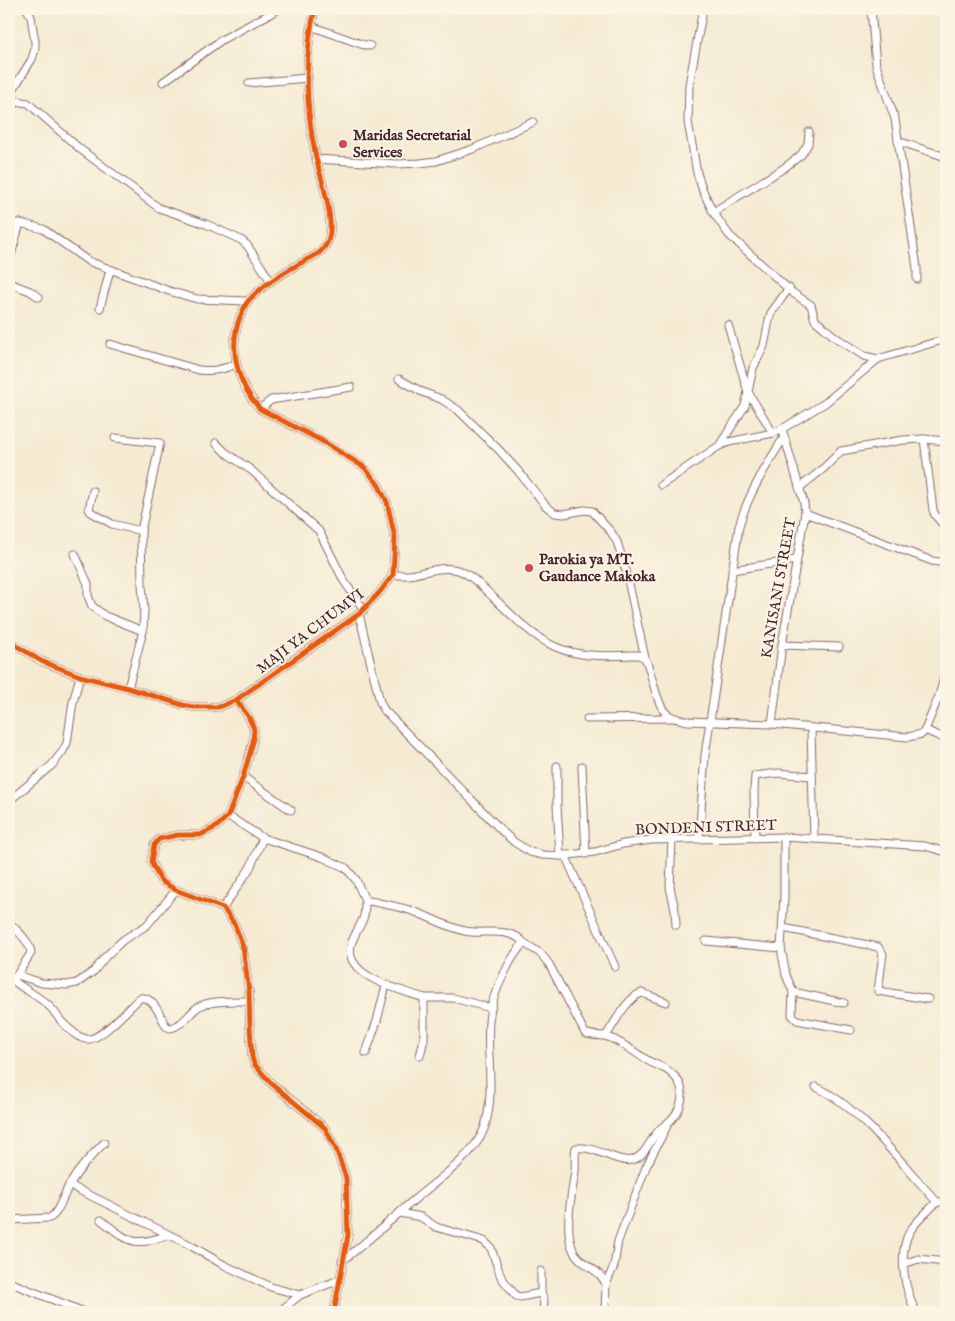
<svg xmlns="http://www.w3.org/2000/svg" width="955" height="1321" font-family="'IM FELL English',serif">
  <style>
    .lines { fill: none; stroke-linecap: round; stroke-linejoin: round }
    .minor-casing { stroke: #866666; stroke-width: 9 }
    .minor { stroke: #fff; stroke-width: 7 }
    .cycleway-casing { stroke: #fcf5e5; stroke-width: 8 }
    .cycleway { stroke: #e8590c; stroke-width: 5 }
    .poi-dot { fill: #d1495b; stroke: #fcf5e5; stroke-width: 2 }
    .labels { text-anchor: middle; stroke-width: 4; stroke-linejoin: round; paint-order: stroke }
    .poi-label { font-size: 15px; font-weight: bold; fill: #4a1f2b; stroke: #fcf5e5; text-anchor: start }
    .street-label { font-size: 15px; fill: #4a1f2b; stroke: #fcf5e5 }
  </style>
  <rect width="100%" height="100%" fill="#fcf5e5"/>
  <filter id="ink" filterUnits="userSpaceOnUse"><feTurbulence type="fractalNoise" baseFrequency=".02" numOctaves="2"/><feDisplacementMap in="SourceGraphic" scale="10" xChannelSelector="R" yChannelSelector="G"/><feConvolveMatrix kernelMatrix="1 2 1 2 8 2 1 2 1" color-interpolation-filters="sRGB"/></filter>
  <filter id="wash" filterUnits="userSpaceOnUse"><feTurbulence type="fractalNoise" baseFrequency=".0096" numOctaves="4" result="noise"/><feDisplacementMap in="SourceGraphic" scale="20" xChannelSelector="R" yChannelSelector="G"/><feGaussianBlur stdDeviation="1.12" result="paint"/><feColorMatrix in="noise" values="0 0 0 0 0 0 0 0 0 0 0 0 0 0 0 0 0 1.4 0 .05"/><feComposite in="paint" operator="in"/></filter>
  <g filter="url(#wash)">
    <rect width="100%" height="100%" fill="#f5ebd3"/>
  </g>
  <g filter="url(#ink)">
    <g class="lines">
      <defs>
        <g id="minor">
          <polyline points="703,9 689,85 688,122 697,173 703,191 713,212 729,235 793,293 811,305 815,320 835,337 864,356 878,359 946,339"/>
          <polyline points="871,9 876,65 895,119 917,268 917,279"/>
          <polyline points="311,26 361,44 370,46"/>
          <polyline points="163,82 223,39 279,9"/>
          <polyline points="249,83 308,78"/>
          <polyline points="9,96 32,59 35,49 35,42 31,17 27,9"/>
          <polyline points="9,100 28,103 80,149 159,208 206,224 241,240 247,245 270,280"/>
          <polyline points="9,108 19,101"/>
          <polyline points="898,141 946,157"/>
          <polyline points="316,159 397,164 420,163 436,161 473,149 533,122"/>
          <polyline points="713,212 784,168 801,155 808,144 809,132"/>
          <polyline points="9,224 20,223 43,229 88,261 169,291 197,299 247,301"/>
          <polyline points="9,262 20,223"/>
          <polyline points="9,283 30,291 39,297"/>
          <polyline points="100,308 110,270"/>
          <polyline points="728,325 748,392 773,433"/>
          <path d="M110 344 199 370C213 372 223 369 236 364"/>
          <polyline points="399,379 422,392 441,399 458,410 498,449 518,471 546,506 555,513 564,514 584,510 592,511 611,532 617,542 626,571 645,658"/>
          <polyline points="260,409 271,400 351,387"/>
          <polyline points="115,438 160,443 141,531"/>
          <polyline points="924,439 933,510 935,515 946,528"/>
          <polyline points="216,443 225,452 251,470 319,531 344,581 364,610"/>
          <polyline points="719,446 745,406 753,368 764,346 769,320 771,313 789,288"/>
          <polyline points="661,485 719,446 729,442 773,433 782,429 825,403 878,359"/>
          <polyline points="799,488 823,469 841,451 903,440 924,439 946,441"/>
          <polyline points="93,491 89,509 91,512 112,524 141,531 142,584 144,610 143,631 128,688"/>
          <polyline points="805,513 932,561 946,563"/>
          <polyline points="75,554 88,584 88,596 92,606 105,616 143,631"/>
          <polyline points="945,562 946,544"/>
          <polyline points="732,570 796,560"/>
          <path d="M393 575C398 575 404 575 409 575 425 573 441 565 458 570 471 574 484 589 494 598 544 647 559 659 632 655H639L645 658C652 672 656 704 666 713 672 719 680 719 688 721L772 724 908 737 922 734 925 730 946 739"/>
          <polyline points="359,614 380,702 384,710 503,832 514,842 530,852 543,855 560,856 595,852 623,844 651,840 784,837 925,846 946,852"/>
          <path d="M9 641 41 661 80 676 128 688 183 705 193 707H219L236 700 359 614 379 593 393 575 395 538 387 502 378 484 364 467 322 441 260 409C237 384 228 348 240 317 243 311 245 304 249 300 269 279 294 267 319 253 329 244 331 235 330 222 329 200 321 179 316 158 306 109 303 57 315 9"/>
          <polyline points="782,645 839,647"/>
          <polyline points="236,700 248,716 254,729 253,742 243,777 228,816 216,827 200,835 178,835 159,839 154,845 151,862 161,881 176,890 223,908 235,925 243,947 249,992 250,1027 252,1057 254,1064 271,1083 325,1128 336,1149 346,1178 348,1235 334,1312"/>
          <polyline points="587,719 674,718"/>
          <polyline points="772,724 782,645 805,513 804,503 782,429"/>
          <polyline points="811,729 814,839"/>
          <polyline points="925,730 939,696 946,671"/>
          <polyline points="557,766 557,805 560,856"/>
          <polyline points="582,766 586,854"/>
          <polyline points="243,777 291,810"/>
          <polyline points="9,801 52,765 63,751 67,743 73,702 80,676"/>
          <path d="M228 816 263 838 322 857 346 868 356 880 365 900C382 904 401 906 418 913 433 919 448 927 465 931 482 935 511 926 524 943 516 951 510 961 505 972 497 987 490 1005 489 1022 486 1057 496 1094 484 1129 474 1156 436 1181 415 1199 391 1220 368 1241 342 1261"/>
          <polyline points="784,837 784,897 781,948 786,975 793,992 792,1015 797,1020 851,1030"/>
          <polyline points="755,838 754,791 755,776 778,773 812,776"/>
          <polyline points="672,839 670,887 675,910 676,925"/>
          <path d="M699 839 705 755 739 526C748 494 767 465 784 437"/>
          <polyline points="565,855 615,967"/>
          <path d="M365 900C365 905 365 911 364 916 361 926 354 934 351 945 343 977 402 990 424 998V1039L420 1056"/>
          <polyline points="223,908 250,868 263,838"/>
          <path d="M9 922C17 931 30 941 31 953L17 975"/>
          <polyline points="783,928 878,947 883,954 878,991 928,999"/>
          <polyline points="706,941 781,948"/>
          <path d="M524 943 540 953 549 964 585 1033C592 1037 600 1034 608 1037 622 1042 634 1052 647 1060 655 1065 665 1067 671 1073 690 1088 682 1113 665 1125 650 1134 648 1156 632 1160 618 1164 594 1145 576 1148 574 1155 576 1164 575 1171 572 1194 563 1231 574 1252 582 1266 600 1269 606 1284"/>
          <path d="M9 979H12C23 990 38 995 49 1006 55 1011 58 1019 64 1024 70 1030 78 1038 86 1039 100 1042 129 1007 140 998 153 996 160 1015 166 1026L170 1028C183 1026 188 1014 198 1007 209 1000 237 1001 250 1001"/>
          <polyline points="12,979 17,975 42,983 67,985 77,983 94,971 105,957 123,940 147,925 176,890"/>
          <polyline points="793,992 844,1003"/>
          <polyline points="424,998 453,998 491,1008"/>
          <path d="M606 1036C614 1024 628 996 642 993L666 1002"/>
          <polyline points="366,1053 377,1021 386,985"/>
          <path d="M816 1087C861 1107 903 1166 937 1202"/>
          <polyline points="69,1185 188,1244 224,1265 271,1287 300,1295 339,1280"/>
          <polyline points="400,1213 421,1217 436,1227 484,1241 491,1248 501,1277 516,1296 520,1297 541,1293"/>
          <path d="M9 1220 50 1218C58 1213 60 1204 64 1196 73 1175 88 1159 104 1143"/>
          <path d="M101 1220C131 1243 132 1247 169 1235"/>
          <polyline points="904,1264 918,1259 946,1262"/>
          <polyline points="541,1271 541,1293 544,1300 543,1312"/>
          <polyline points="9,1282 84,1312"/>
          <polyline points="279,1312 300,1295"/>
          <polyline points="605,1312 606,1284 614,1266 618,1241 646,1167 669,1122"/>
          <path d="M916 1312C905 1291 897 1254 910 1231 917 1220 928 1211 937 1202H946"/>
        </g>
      </defs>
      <!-- minor casing -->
      <use href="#minor" class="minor-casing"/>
      <!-- minor -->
      <use href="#minor" class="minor"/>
      <defs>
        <g id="cycleway">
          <path d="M9 641 41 661 80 676 128 688 183 705 193 707H219L236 700 359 614 379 593 393 575 395 538 387 502 378 484 364 467 322 441 260 409C237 384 228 348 240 317 243 311 245 304 249 300 269 279 294 267 319 253 329 244 331 235 330 222 329 200 321 179 316 158 306 109 303 57 315 9"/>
          <polyline points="236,700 248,716 254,729 253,742 243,777 228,816 216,827 200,835 178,835 159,839 154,845 151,862 161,881 176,890 223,908 235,925 243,947 249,992 250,1027 252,1057 254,1064 271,1083 325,1128 336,1149 346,1178 348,1235 334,1312"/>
        </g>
      </defs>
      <!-- cycleway casing -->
      <use href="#cycleway" class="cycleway-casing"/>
      <!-- cycleway -->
      <use href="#cycleway" class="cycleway"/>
    </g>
  </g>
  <!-- markers -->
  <g class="poi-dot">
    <circle cx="343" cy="144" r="5"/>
    <circle cx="529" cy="568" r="5"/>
  </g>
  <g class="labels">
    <!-- poi labels -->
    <g class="poi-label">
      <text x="353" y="140">Maridas Secretarial<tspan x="353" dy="17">Services</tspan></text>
      <text x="539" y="564">Parokia ya MT.<tspan x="539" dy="17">Gaudance Makoka</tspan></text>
    </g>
    <!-- street labels -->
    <g class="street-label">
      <text transform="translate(778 588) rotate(-80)" y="5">KANISANI STREET</text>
      <text transform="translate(310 631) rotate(-37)" y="5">MAJI YA CHUMVI</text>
      <text transform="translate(706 827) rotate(-2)" y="5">BONDENI STREET</text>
    </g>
  </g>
  <!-- margin -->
  <rect width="955" height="1321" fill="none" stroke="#fcf5e5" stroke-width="30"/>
</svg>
